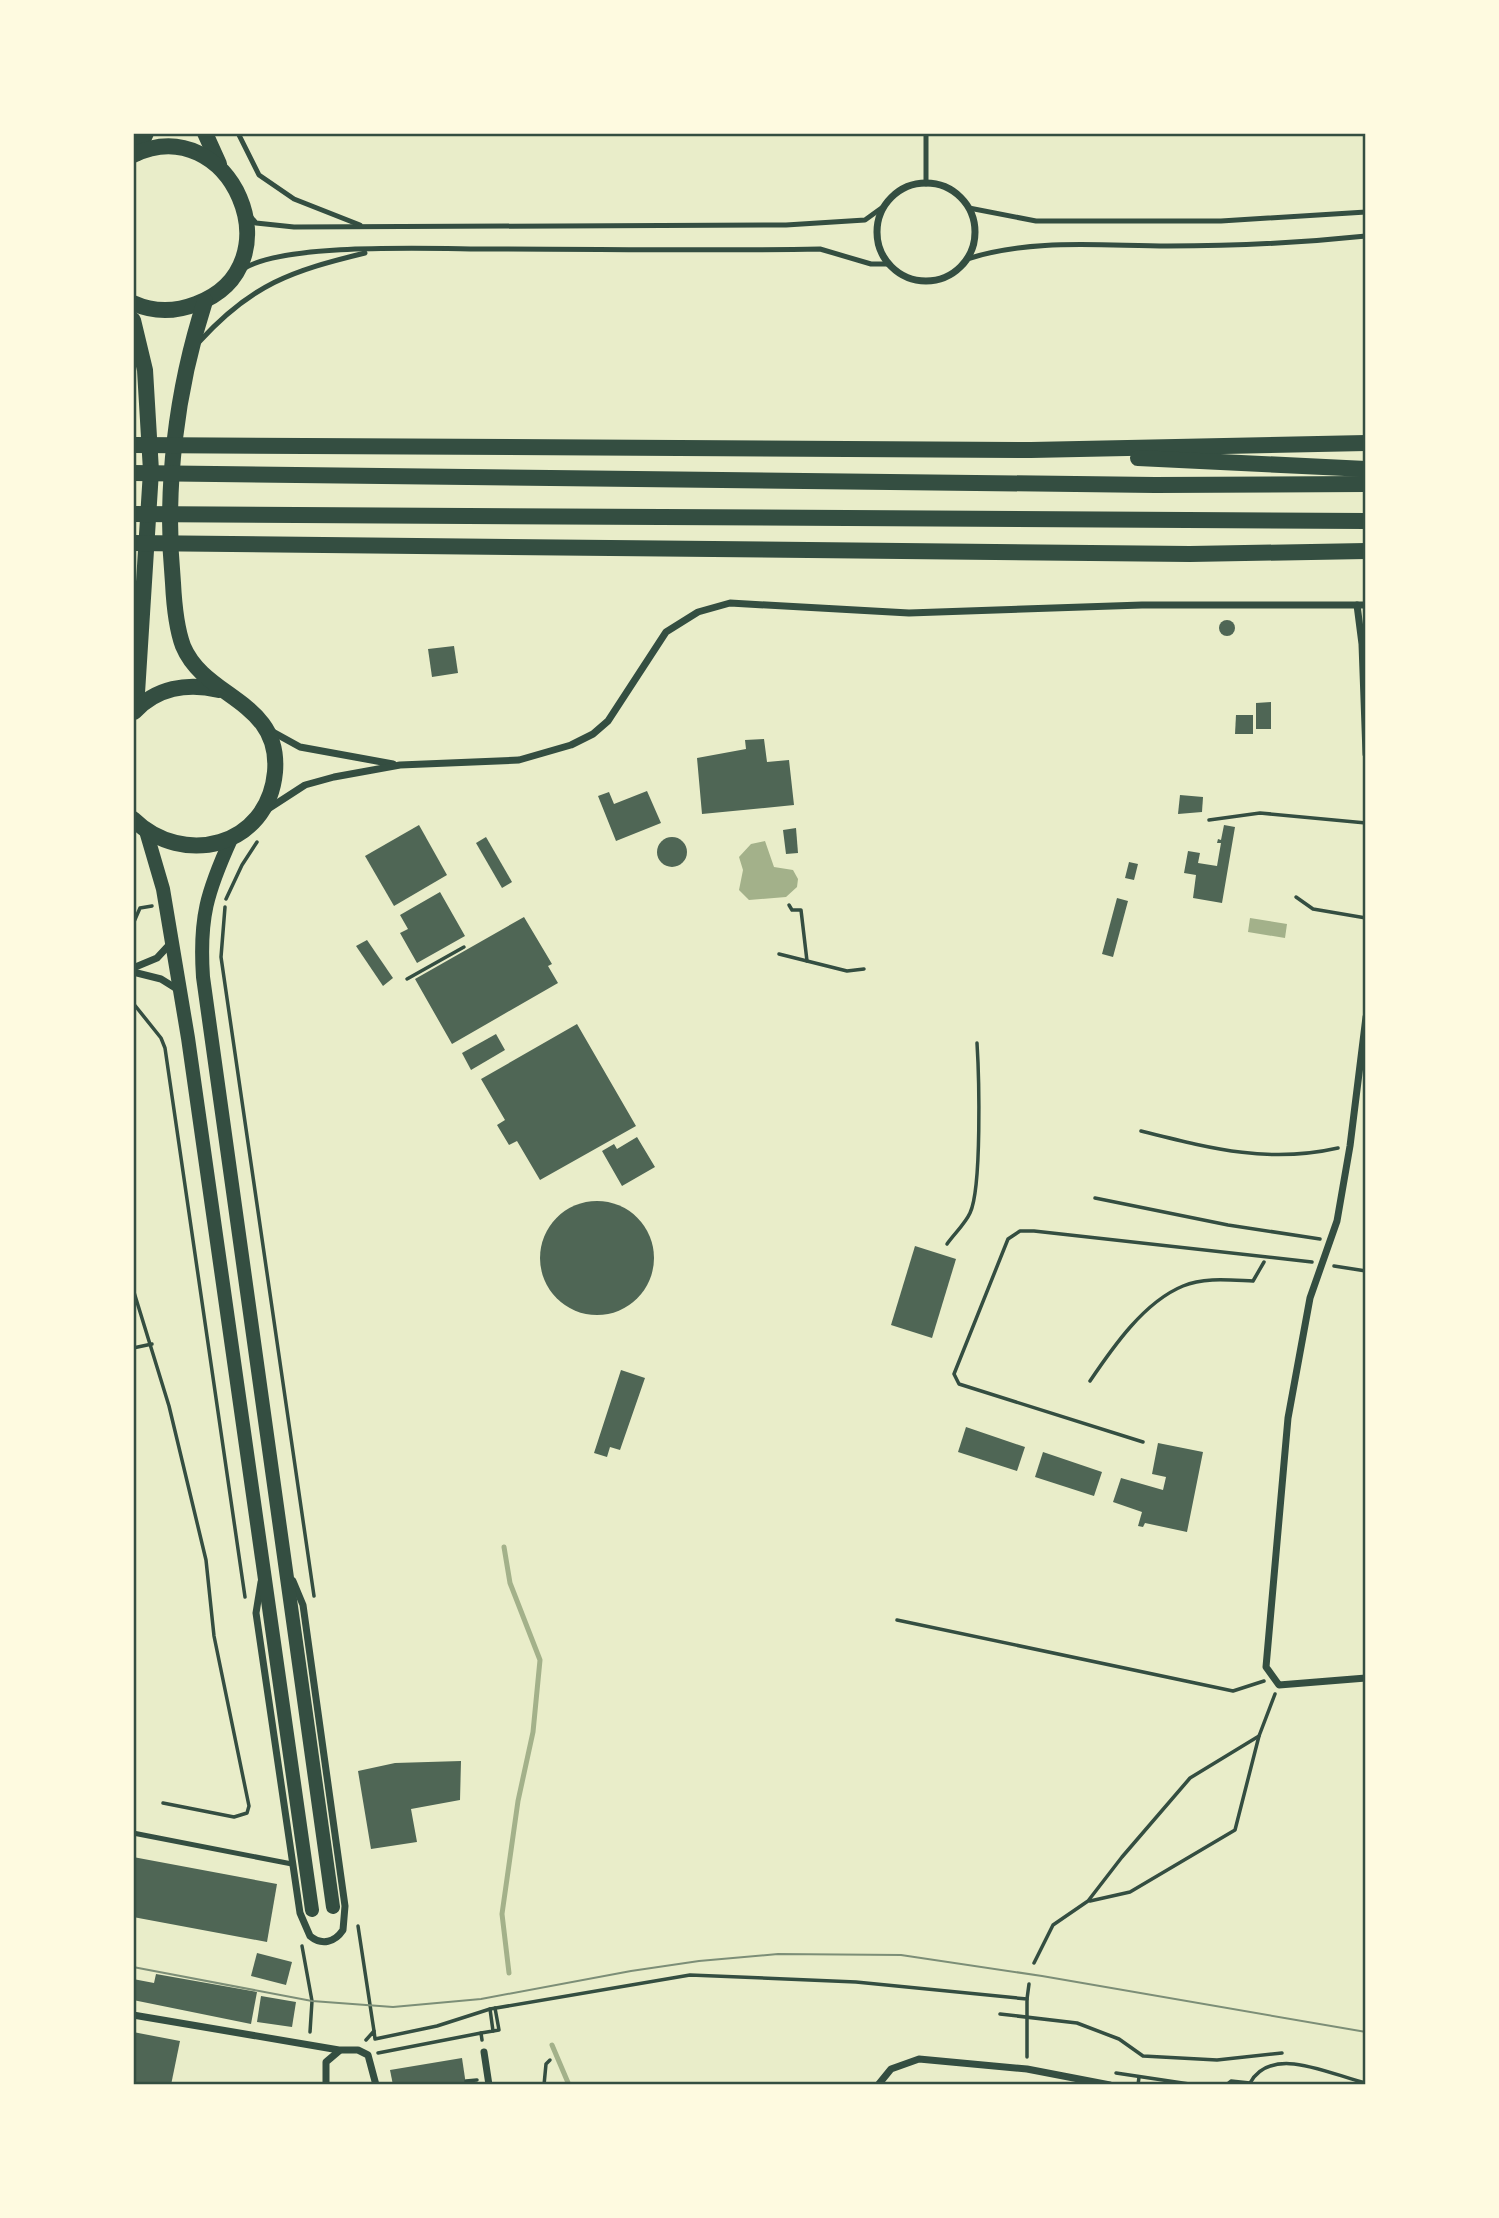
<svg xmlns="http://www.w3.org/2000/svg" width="1499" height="2218" font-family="Quicksand,sans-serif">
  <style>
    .water { fill: #a3b18a }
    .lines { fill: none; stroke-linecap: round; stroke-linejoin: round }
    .stream { stroke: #a3b18a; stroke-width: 5 }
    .building { fill: #4f6655 }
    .path { stroke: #344e41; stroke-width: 3.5 }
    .service { stroke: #344e41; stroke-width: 5 }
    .minor { stroke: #344e41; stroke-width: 7 }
    .secondary { stroke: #344e41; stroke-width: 14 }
    .primary { stroke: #344e41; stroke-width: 16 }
    .trunk { stroke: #344e41; stroke-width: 16 }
    .tram { stroke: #7c8e77; stroke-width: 2 }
    .neatline { fill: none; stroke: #344e41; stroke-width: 2.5 }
  </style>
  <rect width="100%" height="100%" fill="#e9edc9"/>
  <!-- water -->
  <g class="water">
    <polygon points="765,841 774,867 793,870 798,879 797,887 786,897 749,900 739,890 743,870 739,857 751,844"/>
    <polygon points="1250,918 1287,924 1285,938 1248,932"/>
  </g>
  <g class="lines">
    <!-- stream -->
    <g class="stream">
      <polyline points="504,1547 510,1583 540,1660 533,1732 518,1801 502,1914 509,1973"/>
      <polyline points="552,2045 569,2085"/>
    </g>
  </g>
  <!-- building -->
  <g class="building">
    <circle cx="1227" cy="628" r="8"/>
    <polygon points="454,646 458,673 432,677 428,649"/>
    <polygon points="1271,702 1271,729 1256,729 1256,703"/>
    <polygon points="1236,715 1253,715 1253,734 1235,734"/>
    <polygon points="764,739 767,762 789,760 794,805 702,814 697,758 746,749 745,740"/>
    <polygon points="647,791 661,823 616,841 598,796 609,792 614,804"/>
    <polygon points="1180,795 1203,797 1202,812 1178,814"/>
    <polygon points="419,825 447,875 394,906 365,856"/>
    <polygon points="1224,825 1235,827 1222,903 1193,898 1196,875 1184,873 1188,851 1200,853 1198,863 1217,866 1221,843 1217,843 1218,839 1221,840"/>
    <polygon points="796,828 798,853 786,854 783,830"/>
    <polygon points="486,837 512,882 502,888 476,843"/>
    <circle cx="672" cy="852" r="15"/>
    <polygon points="1129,862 1138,864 1134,880 1125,878"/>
    <polygon points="440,892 465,936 417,963 400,933 408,929 400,915"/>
    <polygon points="1117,898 1128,901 1113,957 1102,954"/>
    <polygon points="524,917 552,964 548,966 558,983 452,1044 415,979"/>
    <polygon points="367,940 393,978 383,986 356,946"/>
    <polygon points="577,1024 636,1126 540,1180 517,1141 509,1145 497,1125 505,1120 481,1079"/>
    <polygon points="496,1034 505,1050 471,1070 462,1053"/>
    <polygon points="637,1137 655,1167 622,1186 602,1151 614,1144 617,1149"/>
    <circle cx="597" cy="1258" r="57"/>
    <polygon points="915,1246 956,1259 932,1338 891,1325"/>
    <polygon points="621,1370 645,1378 620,1450 610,1447 607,1457 594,1453"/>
    <polygon points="966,1427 1025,1447 1017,1471 958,1452"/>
    <polygon points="1158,1443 1203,1452 1187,1532 1145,1523 1143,1527 1138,1526 1142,1512 1113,1502 1121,1478 1163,1490 1166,1477 1152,1474"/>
    <polygon points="1043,1452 1102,1472 1094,1496 1035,1477"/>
    <polygon points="461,1761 460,1800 411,1809 417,1842 371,1849 358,1771 395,1763"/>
    <polygon points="133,1857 277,1884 267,1942 133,1917"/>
    <polygon points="257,1953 292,1962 286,1985 251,1976"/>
    <polygon points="156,1974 257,1992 251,2024 133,2000 133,1979 154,1983"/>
    <polygon points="261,1996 296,2002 292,2027 257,2022"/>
    <polygon points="133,2032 180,2041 171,2085 133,2085"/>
    <polygon points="462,2058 466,2085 393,2085 390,2070"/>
  </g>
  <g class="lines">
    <!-- path -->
    <g class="path">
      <polyline points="1209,820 1260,813 1366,823"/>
      <polyline points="1296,897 1313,909 1366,918"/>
      <polyline points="226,899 242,865 257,842"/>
      <polyline points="789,905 792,910 801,910 807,961"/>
      <polyline points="225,907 221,957 314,1596"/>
      <polyline points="133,924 140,908 152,906"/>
      <polyline points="779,954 847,971 864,969"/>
      <polyline points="407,979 464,947"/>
      <polyline points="133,1003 161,1038 165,1048 245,1597"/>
      <path d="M1141 1131C1209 1148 1268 1164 1338 1148"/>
      <polyline points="1095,1198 1228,1225 1320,1239"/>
      <path d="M947 1244C954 1234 965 1224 970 1213 982 1188 979 1075 977 1043"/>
      <polyline points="1334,1266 1366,1271"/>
      <polyline points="133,1289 169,1406 206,1560 214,1636 249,1806 247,1813 234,1817 163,1803"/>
      <polyline points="133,1348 152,1344"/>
      <path d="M1090 1381C1113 1347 1144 1302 1183 1286 1204 1277 1230 1280 1253 1281L1264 1262"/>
      <polyline points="1143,1442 959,1384 954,1374 1008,1239 1020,1231 1034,1231 1312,1262"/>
      <polyline points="897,1620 1233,1691 1264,1681"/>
      <polyline points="1090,1901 1130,1892 1235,1830 1259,1736"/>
      <polyline points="358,1926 374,2031"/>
      <polyline points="302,1946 312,2001 310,2032"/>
      <polyline points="1034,1963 1053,1925 1088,1901 1122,1857 1190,1778 1259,1736 1275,1694"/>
      <polyline points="1027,1999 1029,1984"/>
      <polyline points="1000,2014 1077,2023 1119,2039 1143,2056 1217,2060 1282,2053"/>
      <polyline points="493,2031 499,2030 495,2008"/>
      <polyline points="481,2033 493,2031 490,2009"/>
      <polyline points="366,2040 374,2031 375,2039 437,2026 490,2009 690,1975 856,1982 1027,1999 1027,2057"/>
      <polyline points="378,2053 481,2033 482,2040"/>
      <polyline points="1116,2073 1196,2085"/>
      <polyline points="466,2081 477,2080"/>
      <polyline points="544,2085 546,2064 550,2060"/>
      <polyline points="1138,2085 1139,2077"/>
      <path d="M1226 2085 1231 2081 1250 2083C1272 2043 1333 2076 1366 2083"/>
    </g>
    <!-- service -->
    <g class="service">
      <polyline points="238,133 259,175 294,199 360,225"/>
      <polyline points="926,184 926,133"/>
      <polyline points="969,208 1036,221 1221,221 1366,212"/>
      <polyline points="250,216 256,223 294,227 786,225 865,220 883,207"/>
      <path d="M967 259C1031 238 1102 246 1168 246 1234 246 1300 243 1366 236"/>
      <path d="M243 269C286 242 435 249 490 249 600 249 710 251 820 249L871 264H888"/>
      <path d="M199 342C252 284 291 271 365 253"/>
      <polyline points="133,1833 292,1864"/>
    </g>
    <!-- minor -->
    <g class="minor">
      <circle cx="926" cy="232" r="49"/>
      <polyline points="1357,605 1362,644 1366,754"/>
      <polyline points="271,731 300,747 393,764"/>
      <polyline points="268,809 305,785 334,777 400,765 519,760 571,745 593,734 608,721 666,632 698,612 730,603 909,613 1142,605 1366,605"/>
      <polyline points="133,968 157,958 170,944"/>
      <polyline points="133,972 161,979 177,989"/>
      <polyline points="1366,1017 1350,1146 1337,1221 1310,1298 1288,1418 1266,1667 1279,1685 1366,1678"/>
      <path d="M261 1582 256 1613 300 1913 310 1936C322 1946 335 1942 343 1930L345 1906 303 1605 293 1581"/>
      <polyline points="133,2015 339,2050 358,2050 368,2055 376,2085"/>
      <polyline points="484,2052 489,2085"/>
      <polyline points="326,2085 326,2062 339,2051"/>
      <polyline points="878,2085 891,2069 919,2059 1027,2069 1110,2085"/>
    </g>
    <!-- secondary -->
    <g class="secondary">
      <polyline points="146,831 163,889 188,1038 312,1910"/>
      <path d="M231 839C207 892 199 918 203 977L333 1907"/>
    </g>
    <!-- primary -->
    <g class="primary">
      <polyline points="205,133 219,164"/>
      <polyline points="137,153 146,133"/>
      <path d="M133 155C230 108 299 266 196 304 175 312 153 312 133 303"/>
      <polyline points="133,320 145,370 151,471 136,709"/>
      <path d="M134 712C156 688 187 682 219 690"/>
      <path d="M133 819C183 868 268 847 275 772 281 700 205 699 183 646 176 627 174 603 173 583 164 489 176 390 205 301"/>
    </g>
    <!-- trunk -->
    <g class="trunk">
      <polyline points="133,445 1031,450 1366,443"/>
      <polyline points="1138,458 1366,469"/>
      <polyline points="133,473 1155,485 1366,484"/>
      <polyline points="133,514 1366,521"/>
      <polyline points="133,543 1190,554 1366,551"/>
    </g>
    <!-- tram -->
    <polyline class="tram" points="133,1967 312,2001 393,2007 481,1999 631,1971 699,1961 778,1954 901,1955 1042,1976 1366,2032"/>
  </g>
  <!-- border -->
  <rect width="1499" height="2218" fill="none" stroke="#fefae0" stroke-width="270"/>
  <rect x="135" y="135" width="1229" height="1948" class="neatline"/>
</svg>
